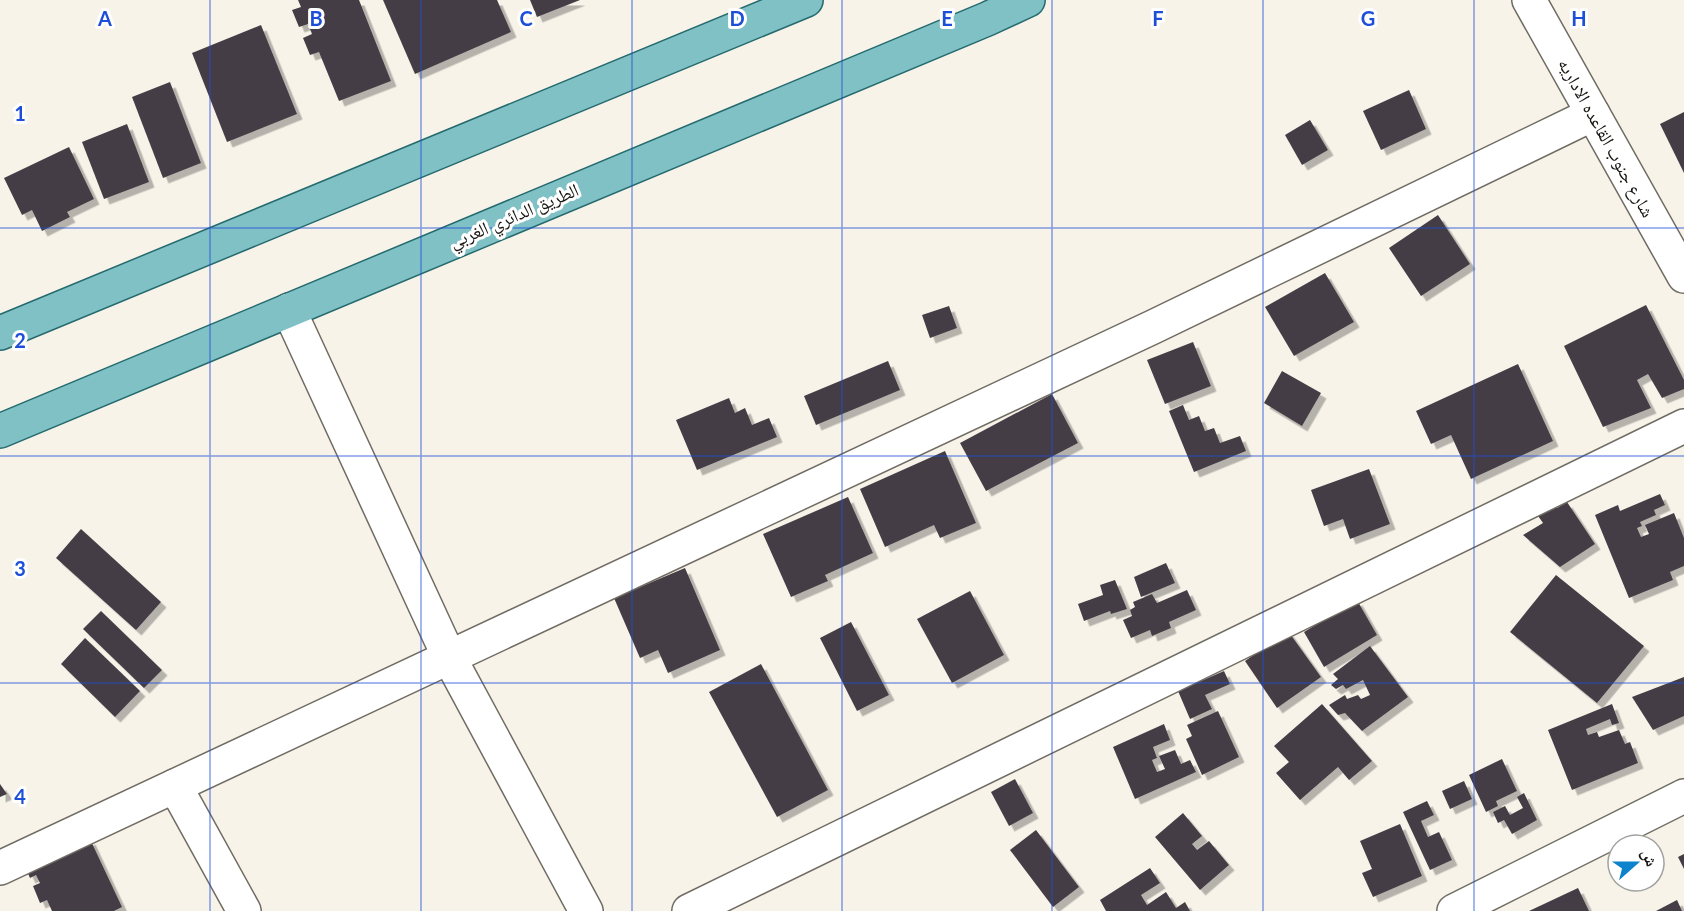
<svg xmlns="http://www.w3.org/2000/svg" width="1684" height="911" font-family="Lato,'Noto Naskh Arabic',sans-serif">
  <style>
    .building { fill: #453e45; filter: url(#shadow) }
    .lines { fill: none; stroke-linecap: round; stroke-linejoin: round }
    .street-casing { stroke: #706c63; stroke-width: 36 }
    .primary-casing { stroke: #246a6e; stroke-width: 36 }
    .street { stroke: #fff; stroke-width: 33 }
    .primary { stroke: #80c1c5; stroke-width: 33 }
    .grid { fill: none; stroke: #1d4ed8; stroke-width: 1.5; stroke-opacity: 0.55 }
    .labels { text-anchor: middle; stroke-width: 6; stroke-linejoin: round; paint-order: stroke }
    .street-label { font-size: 18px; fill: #171612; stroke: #fff }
    .grid-label { font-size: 20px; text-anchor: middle; font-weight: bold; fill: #1d4ed8; stroke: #fff; stroke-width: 6; stroke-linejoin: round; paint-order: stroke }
  </style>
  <defs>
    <filter id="shadow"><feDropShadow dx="5.5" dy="5.5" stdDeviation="0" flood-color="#0004"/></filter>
  </defs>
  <rect width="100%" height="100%" fill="#f7f3e9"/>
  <!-- building -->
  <g class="building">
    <polygon points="298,0 359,0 391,81 339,101 319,52 310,55 303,38 312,34 308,24 299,27 292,10 301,7"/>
    <polygon points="383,0 497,0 511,32 415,74"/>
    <polygon points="530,0 580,0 537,17"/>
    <polygon points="261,25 297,114 227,142 192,53"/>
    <polygon points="170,82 201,163 163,178 132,97"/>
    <polygon points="1409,90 1426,129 1381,150 1363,111"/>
    <polygon points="1684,112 1684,173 1660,124"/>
    <polygon points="1310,120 1328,150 1302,165 1285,135"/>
    <polygon points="127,124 149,182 104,199 82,142"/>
    <polygon points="69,147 94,199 67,212 70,217 42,231 32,210 22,215 4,178"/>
    <polygon points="1438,215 1470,264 1421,296 1389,248"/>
    <polygon points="1325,273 1354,322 1294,356 1265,307"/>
    <polygon points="1646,305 1684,380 1684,389 1662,398 1648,374 1637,380 1651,408 1603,427 1564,346"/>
    <polygon points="949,306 957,328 930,338 922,315"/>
    <polygon points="1193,342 1211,386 1165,404 1147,360"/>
    <polygon points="888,361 900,390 816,425 804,396"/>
    <polygon points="1518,364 1553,441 1471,479 1451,435 1431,444 1416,411"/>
    <polygon points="1282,371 1321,393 1302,426 1264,403"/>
    <polygon points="1052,394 1078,443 986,491 960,443"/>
    <polygon points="729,398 735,413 745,408 752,425 769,418 777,437 697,470 676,420"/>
    <polygon points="1183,405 1189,420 1199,416 1205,431 1214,428 1220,443 1240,436 1246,451 1194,472 1169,411"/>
    <polygon points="945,451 976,523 940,538 934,525 885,547 860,489"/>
    <polygon points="1369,469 1390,524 1350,539 1343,519 1324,526 1311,490"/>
    <polygon points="1660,494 1665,505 1654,510 1656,515 1640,522 1642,526 1637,528 1641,537 1649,534 1645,525 1674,513 1684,538 1684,566 1670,572 1673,580 1629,598 1595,515 1618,505 1620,511"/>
    <polygon points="848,497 873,553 825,575 828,581 791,597 763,534"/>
    <polygon points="1553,502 1557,508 1567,502 1595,544 1560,567 1523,535 1543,523 1536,513"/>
    <polygon points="81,529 161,602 136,630 56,558"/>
    <polygon points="1166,563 1175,583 1141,597 1134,577"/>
    <polygon points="685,568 720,650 668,673 658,650 640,658 614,598"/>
    <polygon points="1556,575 1644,646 1597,703 1510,632"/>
    <polygon points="1115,580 1127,609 1111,614 1110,611 1084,621 1078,604 1103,595 1100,585"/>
    <polygon points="1187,590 1196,610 1169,622 1171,628 1152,636 1150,630 1131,638 1123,620 1132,616 1130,610 1135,607 1133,602 1152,594 1157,603"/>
    <polygon points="970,591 1004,655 952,683 917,619"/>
    <polygon points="1357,600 1377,635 1324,667 1304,632"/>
    <polygon points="101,611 162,670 144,688 83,629"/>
    <polygon points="851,622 889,695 857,711 820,638"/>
    <polygon points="1288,631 1321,677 1277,708 1245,661"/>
    <polygon points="85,638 140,691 115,717 61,664"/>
    <polygon points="1370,646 1408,697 1362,731 1345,713 1338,715 1329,705 1345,695 1347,699 1358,695 1361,699 1370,695 1363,680 1346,689 1343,685 1336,689 1331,685 1338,679 1333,674"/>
    <polygon points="761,664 828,790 777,817 709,692"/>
    <polygon points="1224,671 1230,684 1205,695 1212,709 1190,719 1178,691"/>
    <polygon points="1684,677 1684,716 1653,730 1632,697"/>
    <polygon points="1322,704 1372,761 1349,780 1338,767 1300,800 1276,773 1289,762 1274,746"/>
    <polygon points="1612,704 1619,723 1612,725 1610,719 1586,729 1588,735 1597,732 1599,737 1619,730 1625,744 1630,742 1638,763 1572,790 1548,730"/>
    <polygon points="1218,711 1239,757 1202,775 1186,739 1192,736 1187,725"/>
    <polygon points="1164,724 1170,740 1153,747 1157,758 1152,760 1157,772 1165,769 1159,756 1175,750 1181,764 1190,760 1196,772 1135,799 1113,747"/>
    <polygon points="1502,759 1517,791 1496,801 1498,806 1486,812 1469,775"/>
    <polygon points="1015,779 1033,813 1009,826 991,792"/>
    <polygon points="1464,781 1472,799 1450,809 1442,791"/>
    <polygon points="0,784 7,794 0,797"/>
    <polygon points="1524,793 1537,820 1512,834 1504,820 1498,823 1493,812 1505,806 1510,815 1523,808 1517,797"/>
    <polygon points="1427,801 1434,815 1421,821 1428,837 1439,832 1452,860 1430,870 1403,812"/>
    <polygon points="1183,813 1202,836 1192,844 1197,850 1209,841 1229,865 1200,890 1155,837"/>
    <polygon points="1400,824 1422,876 1373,897 1362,873 1372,869 1360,841"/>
    <polygon points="1036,830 1079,887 1053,907 1010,850"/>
    <polygon points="90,839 122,907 114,911 52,911 47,900 40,903 33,886 40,883 36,875 30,878 26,869"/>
    <polygon points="1684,854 1684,869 1678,857"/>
    <polygon points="1150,868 1160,883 1141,895 1147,905 1166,892 1176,908 1185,902 1190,911 1106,911 1100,900"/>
    <polygon points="1578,888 1589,911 1529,911"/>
    <polygon points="1677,900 1682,911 1656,911"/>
  </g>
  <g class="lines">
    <defs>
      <g id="street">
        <polyline points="1529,0 1684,276"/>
        <polyline points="289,310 449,657 586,911"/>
        <polyline points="175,786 244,911"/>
        <polyline points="0,868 1153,327 1593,114"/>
        <polyline points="689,911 1684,426"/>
        <polyline points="1454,911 1684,796"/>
      </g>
      <g id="primary">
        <polyline points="0,333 806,0"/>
        <polyline points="0,431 987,19 1028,0"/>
      </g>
    </defs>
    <!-- street casing -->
    <use href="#street" class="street-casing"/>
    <!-- primary casing -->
    <use href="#primary" class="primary-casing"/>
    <!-- street -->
    <use href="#street" class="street"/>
    <!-- primary -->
    <use href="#primary" class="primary"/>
  </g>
  <!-- grid -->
  <path class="grid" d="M210 0V911M421 0V911M632 0V911M842 0V911M1052 0V911M1263 0V911M1474 0V911M0 228H1684M0 456H1684M0 683H1684"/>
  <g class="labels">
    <!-- street labels -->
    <g class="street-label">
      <text transform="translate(1606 138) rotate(61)" y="6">شارع جنوب القاعده الاداريه</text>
      <text transform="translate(514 216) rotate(-23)" y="6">الطريق الدائري الغربي</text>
    </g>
  </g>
  <g class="grid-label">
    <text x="105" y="26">A</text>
    <text x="316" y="26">B</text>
    <text x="526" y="26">C</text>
    <text x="737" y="26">D</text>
    <text x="947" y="26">E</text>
    <text x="1158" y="26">F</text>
    <text x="1368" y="26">G</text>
    <text x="1579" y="26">H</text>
    <text x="20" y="121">1</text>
    <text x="20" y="348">2</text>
    <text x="20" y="576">3</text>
    <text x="20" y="804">4</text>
  </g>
  <!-- north arrow -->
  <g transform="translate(1636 863) rotate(69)"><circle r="28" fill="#ffffff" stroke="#a2a2a0" stroke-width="1.5"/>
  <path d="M0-4.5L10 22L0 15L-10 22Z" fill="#0c83cc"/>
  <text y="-9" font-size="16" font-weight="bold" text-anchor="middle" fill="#171612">ش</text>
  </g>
</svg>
